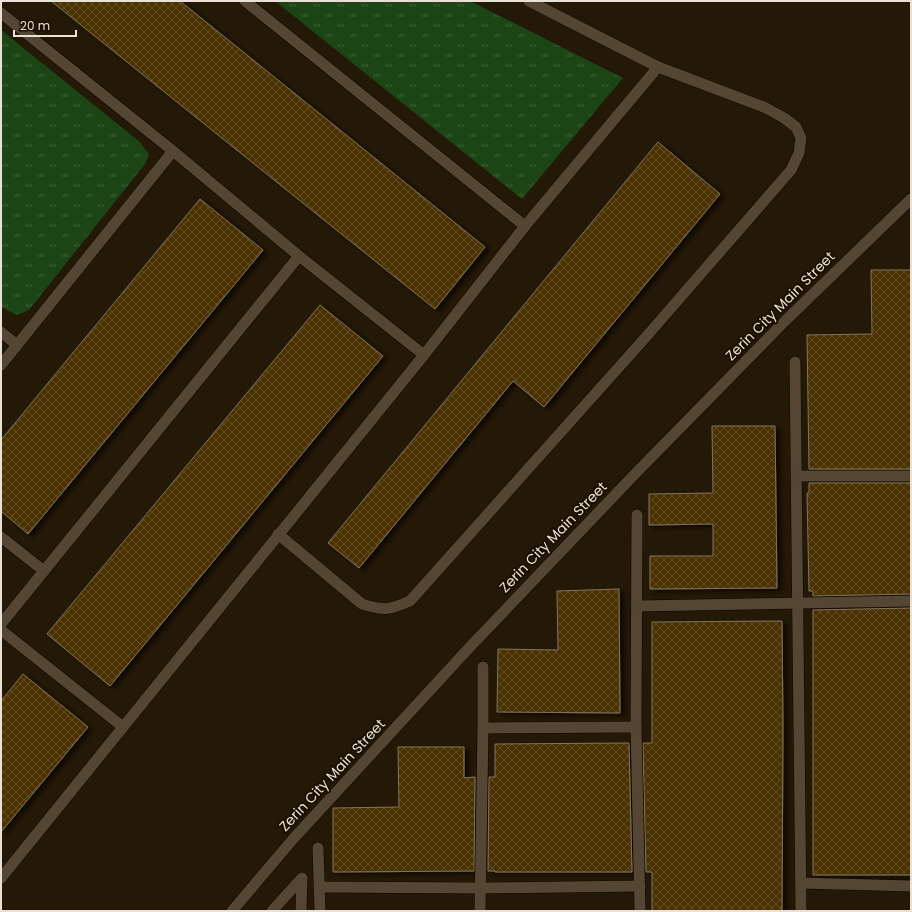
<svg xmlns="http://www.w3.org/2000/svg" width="912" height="912" font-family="Poppins,sans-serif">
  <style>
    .park { fill: url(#park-tufts) }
    .building { fill: url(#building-cross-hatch); stroke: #83745f; filter: url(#shadow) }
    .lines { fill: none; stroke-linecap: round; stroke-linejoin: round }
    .minor-casing { stroke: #0d0400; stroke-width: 12 }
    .tertiary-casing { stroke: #0d0400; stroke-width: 12 }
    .minor { stroke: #544632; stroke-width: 11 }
    .tertiary { stroke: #544632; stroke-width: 11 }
    .labels { text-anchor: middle; stroke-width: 4; stroke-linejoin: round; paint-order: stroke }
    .street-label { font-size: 14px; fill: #e9e1d5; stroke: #1b0f00 }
  </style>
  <defs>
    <pattern id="park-tufts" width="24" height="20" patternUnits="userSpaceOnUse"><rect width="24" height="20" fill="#1b4514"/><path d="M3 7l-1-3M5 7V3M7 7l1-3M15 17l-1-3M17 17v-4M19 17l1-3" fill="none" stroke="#3c6035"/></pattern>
    <pattern id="building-cross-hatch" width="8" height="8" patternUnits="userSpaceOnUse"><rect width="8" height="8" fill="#483002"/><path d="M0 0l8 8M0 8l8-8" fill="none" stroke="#624e26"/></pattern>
    <filter id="shadow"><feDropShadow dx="4.5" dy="2.5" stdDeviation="2" flood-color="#0009"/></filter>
  </defs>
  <rect width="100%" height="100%" fill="#241806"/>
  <!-- park -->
  <g class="park">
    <polygon points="275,1 470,1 623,78 522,199"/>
    <polygon points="1,30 140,142 149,155 145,164 29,310 17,315 1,307"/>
  </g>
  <!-- building -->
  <g class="building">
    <polygon points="51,1 180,1 485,247 435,309"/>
    <polygon points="658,142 720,194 544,407 513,381 359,568 328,543"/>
    <polygon points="200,199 263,250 28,534 1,511 1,440"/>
    <polygon points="871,270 911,270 911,469 809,469 807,335 872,334"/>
    <polygon points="320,305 383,356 110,686 47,634"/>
    <polygon points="712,426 775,426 777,588 650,589 650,556 713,556 713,524 649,525 649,494 713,493"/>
    <polygon points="809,483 911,483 911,594 813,596 813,591 809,591 807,493 809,493"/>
    <polygon points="619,589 620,713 497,712 498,649 558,650 557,591"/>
    <polygon points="911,608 911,875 813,875 813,610"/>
    <polygon points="782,621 783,727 782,911 652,911 652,872 646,872 643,743 652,743 652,622"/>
    <polygon points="23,674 88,727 1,832 1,701"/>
    <polygon points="629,743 632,872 495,872 495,871 488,871 489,777 495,777 495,744"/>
    <polygon points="398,747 464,747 464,778 475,777 474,871 333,872 333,808 399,807"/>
  </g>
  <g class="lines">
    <defs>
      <g id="minor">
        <polyline points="245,1 525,226"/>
        <polyline points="1,13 173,151 299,256 424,355"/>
        <polyline points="1,332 17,345"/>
        <polyline points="795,362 801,911"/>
        <polyline points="1,365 173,151"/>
        <polyline points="797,476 911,476"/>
        <polyline points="637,515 636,727 640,911"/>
        <polyline points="1,537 44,571"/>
        <polyline points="637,606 911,601"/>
        <polyline points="1,624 299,256"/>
        <polyline points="1,630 123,727"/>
        <polyline points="483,728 636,727"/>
        <polyline points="318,848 320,911"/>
        <path d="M1 878 424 355 525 226 658 67 766 108 784 118 796 127 801 138 799 153 791 170 645 338 410 601C389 610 384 611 362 604L278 534"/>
        <polyline points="801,883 911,886"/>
        <polyline points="319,887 480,888 640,886"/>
        <polyline points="272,911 302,878 301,911"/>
        <polyline points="480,911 483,728 483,667"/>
      </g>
      <g id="tertiary">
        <polyline points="529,1 658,67"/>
        <polyline points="232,911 294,838 468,649 633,476 785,321 911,199"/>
      </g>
    </defs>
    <!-- minor casing -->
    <use href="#minor" class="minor-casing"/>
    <!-- tertiary casing -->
    <use href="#tertiary" class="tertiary-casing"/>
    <!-- minor -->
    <use href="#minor" class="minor"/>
    <!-- tertiary -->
    <use href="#tertiary" class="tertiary"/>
  </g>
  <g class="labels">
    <!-- street labels -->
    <g class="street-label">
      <text transform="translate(780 306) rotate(-45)" y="5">Zerin City Main Street</text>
      <text transform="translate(553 537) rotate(-46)" y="5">Zerin City Main Street</text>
      <text transform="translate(332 775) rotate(-47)" y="5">Zerin City Main Street</text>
    </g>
  </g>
  <!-- border -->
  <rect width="912" height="912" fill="none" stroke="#e9e1d5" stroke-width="4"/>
  <!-- scale -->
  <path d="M14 30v6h62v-6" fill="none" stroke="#e9e1d5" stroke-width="2"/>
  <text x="20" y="30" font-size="12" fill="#e9e1d5" stroke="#1b0f00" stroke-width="3" paint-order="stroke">20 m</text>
</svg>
